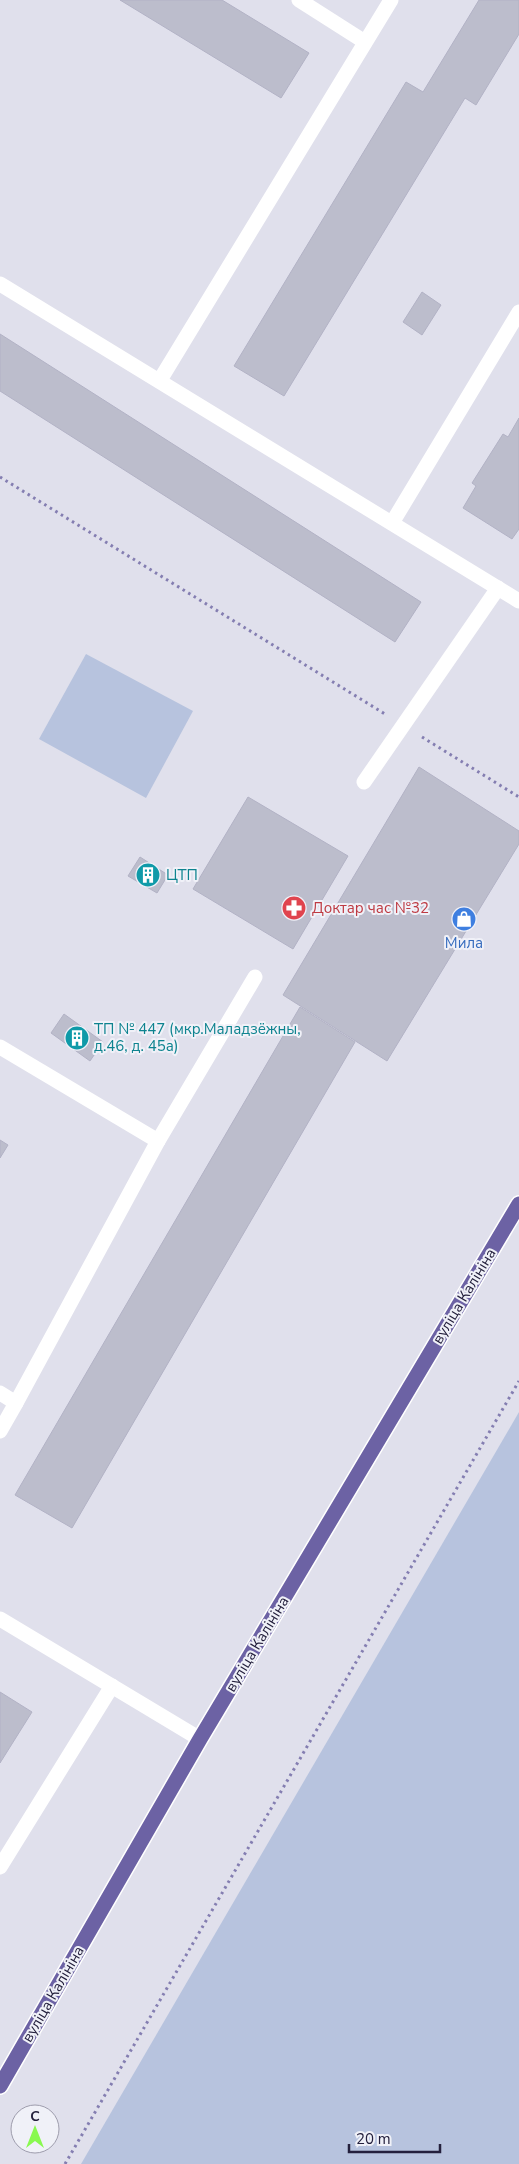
<svg xmlns="http://www.w3.org/2000/svg" width="519" height="2164" font-family="'Nunito Sans',sans-serif">
  <style>
    .green { fill: #b7c3de }
    .building { fill: #bcbdcc; stroke: #b2b2c5 }
    .lines { fill: none; stroke-linecap: round; stroke-linejoin: round }
    .major-casing { stroke: #fff; stroke-width: 18 }
    .path { stroke: #847eb1; stroke-width: 3; stroke-dasharray: 2.5 4; stroke-linecap: butt }
    .minor { stroke: #fff; stroke-width: 15 }
    .major { stroke: #6c62a4; stroke-width: 15 }
    .labels { text-anchor: middle; stroke-width: 4; stroke-linejoin: round; paint-order: stroke }
    .culture-label { font-size: 15px; fill: #0d838f; stroke: #f0f1f8; text-anchor: start }
    .health-label { font-size: 15px; fill: #be3a42; stroke: #f0f1f8; text-anchor: start }
    .shop-label { font-size: 15px; fill: #366cbe; stroke: #f0f1f8 }
    .street-label { font-size: 15px; fill: #24203d; stroke: #f0f1f8 }
  </style>
  <rect width="100%" height="100%" fill="#e0e0ec"/>
  <!-- green -->
  <g class="green">
    <polygon points="86,654 193,711 146,798 39,739"/>
    <polygon points="519,1412 519,2164 81,2164"/>
  </g>
  <!-- building -->
  <g class="building">
    <polygon points="120,0 222,0 309,53 281,98"/>
    <polygon points="479,0 519,0 519,34 476,105 465,98 284,396 234,366 406,82 423,92"/>
    <polygon points="422,292 441,305 422,335 403,322"/>
    <polygon points="0,334 421,602 395,642 0,391"/>
    <polygon points="519,418 519,529 512,539 463,508 476,486 472,483 503,434 508,437"/>
    <polygon points="419,767 519,831 519,844 387,1061 283,995"/>
    <polygon points="248,797 348,856 293,949 193,889"/>
    <polygon points="140,857 168,875 157,893 128,876"/>
    <polygon points="300,1007 355,1042 72,1528 15,1495"/>
    <polygon points="64,1014 103,1042 90,1061 51,1033"/>
    <polygon points="0,1140 8,1145 0,1158"/>
    <polygon points="0,1692 32,1712 0,1763"/>
  </g>
  <g class="lines">
    <defs>
      <polyline id="major" points="0,2086 200,1739 519,1204"/>
    </defs>
    <!-- major casing -->
    <use href="#major" class="major-casing"/>
    <!-- path -->
    <g class="path">
      <polyline points="0,477 385,714"/>
      <polyline points="422,737 519,797"/>
      <polyline points="65,2164 519,1381"/>
    </g>
    <!-- minor -->
    <g class="minor">
      <polyline points="299,0 365,42"/>
      <polyline points="0,284 519,601"/>
      <polyline points="160,380 391,0"/>
      <polyline points="392,523 519,312"/>
      <polyline points="364,782 498,588"/>
      <polyline points="0,1047 158,1141 16,1403"/>
      <polyline points="158,1141 255,977"/>
      <polyline points="0,1393 16,1403 0,1431"/>
      <polyline points="0,1619 200,1739"/>
      <polyline points="0,1867 112,1686"/>
    </g>
    <!-- major -->
    <use href="#major" class="major"/>
  </g>
  <!-- icons -->
  <defs>
    <symbol id="building-disc" viewBox="-11 -11 22 22"><circle r="9.5" fill="#0f9aa8" stroke="#f0f1f8"/><path d="M-4-6H4V6H1V3H-1V6H-4ZM-2.5-4.3h1.7v1.8h-1.7ZM.8-4.3h1.7v1.8H.8ZM-2.5-1h1.7V.8h-1.7ZM.8-1h1.7V.8H.8Z" fill="#fff"/></symbol>
    <symbol id="pharmacy-disc" viewBox="-11 -11 22 22"><circle r="9.5" fill="#e0444e" stroke="#f0f1f8"/><path d="M-2-6h4v4h4v4h-4v4h-4v-4h-4v-4h4Z" fill="#fff"/></symbol>
    <symbol id="shop-disc" viewBox="-11 -11 22 22"><circle r="9.5" fill="#3f7fe0" stroke="#f0f1f8"/><path d="M-5-2.5h2.3a2.7 3.5 0 0 1 5.4 0H5L5.5 6h-11ZM-1.5-2.5h3a1.5 2.3 0 0 0-3 0Z" fill="#fff"/></symbol>
  </defs>
  <g fill-rule="evenodd">
    <use href="#building-disc" x="134" y="861" width="28" height="28"/>
    <use href="#pharmacy-disc" x="280" y="894" width="28" height="28"/>
    <use href="#shop-disc" x="450" y="905" width="28" height="28"/>
    <use href="#building-disc" x="63" y="1024" width="28" height="28"/>
  </g>
  <g class="labels">
    <!-- culture labels -->
    <g class="culture-label">
      <text x="166" y="880">ЦТП</text>
      <text x="94" y="1034">ТП № 447 (мкр.Маладзёжны,<tspan x="94" dy="17">д.46, д. 45а)</tspan></text>
    </g>
    <!-- health labels -->
    <g class="health-label">
      <text x="312" y="913">Доктар час №32</text>
    </g>
    <!-- shop labels -->
    <g class="shop-label">
      <text x="464" y="948">Мила</text>
    </g>
    <!-- street labels -->
    <g class="street-label">
      <text transform="translate(464 1296) rotate(-59)" y="5">вуліца Калініна</text>
      <text transform="translate(257 1644) rotate(-59)" y="5">вуліца Калініна</text>
      <text transform="translate(53 1994) rotate(-60)" y="5">вуліца Калініна</text>
    </g>
  </g>
  <!-- north arrow -->
  <g transform="translate(35 2129)"><circle r="24" fill="#f0f1f8" stroke="#9e9dad"/>
  <path d="M0-4L9 19L0 12L-9 19Z" fill="#89f950"/>
  <text y="-8" font-size="14" font-weight="bold" text-anchor="middle" fill="#24203d">С</text>
  </g>
  <!-- scale -->
  <path d="M349 2144v8h91v-8" fill="none" stroke="#24203d" stroke-width="2.5"/>
  <text x="356" y="2144" font-size="15" fill="#24203d" stroke="#f0f1f8" stroke-width="4" paint-order="stroke">20 m</text>
</svg>
